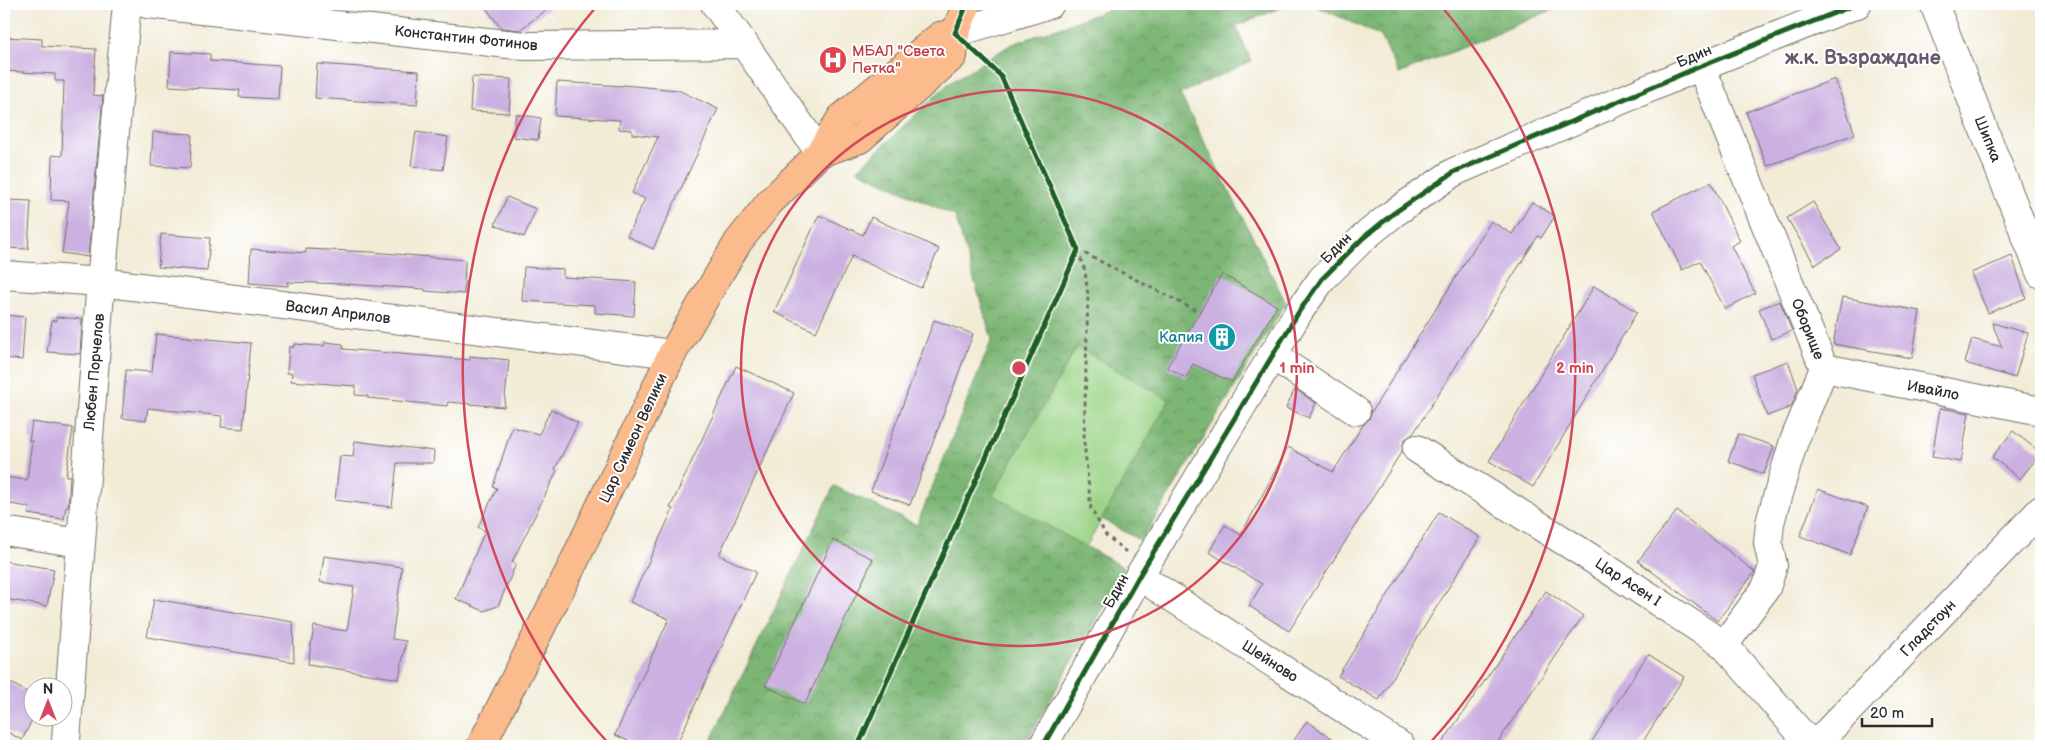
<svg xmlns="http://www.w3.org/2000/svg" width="2045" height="750" font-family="'Balsamiq Sans',sans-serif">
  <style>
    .forest { fill: url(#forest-crowns); stroke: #547050 }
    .green { fill: #9bd487; stroke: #638059 }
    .building { fill: #cbb0e1 }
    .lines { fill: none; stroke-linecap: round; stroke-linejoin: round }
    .minor-casing { stroke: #716f67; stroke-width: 30 }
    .major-casing { stroke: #716f67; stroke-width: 30 }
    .path { stroke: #716f67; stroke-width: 3; stroke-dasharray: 4 4; stroke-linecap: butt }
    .minor { stroke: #fff; stroke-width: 28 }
    .major { stroke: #fbbb8d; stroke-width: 28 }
    .cycleway-casing { stroke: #fff; stroke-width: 8 }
    .cycleway { stroke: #1b5e20; stroke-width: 5 }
    .ring { fill: none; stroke: #d1495b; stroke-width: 2.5 }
    .labels { text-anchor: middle; stroke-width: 4; stroke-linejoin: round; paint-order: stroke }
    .street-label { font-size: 15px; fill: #2b2b2b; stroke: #fff }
    .health-label { font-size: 15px; fill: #be3a42; stroke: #fff; text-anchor: start }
    .culture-label { font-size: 15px; fill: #0d838f; stroke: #fff; text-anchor: end }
    .district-label { font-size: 20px; font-weight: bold; fill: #635a6b; stroke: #fff }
    .centre { fill: #d1495b; stroke: #fff; stroke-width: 2.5 }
    .ring-label { font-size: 15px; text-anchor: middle; font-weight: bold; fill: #d1495b; stroke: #fff; stroke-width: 4; stroke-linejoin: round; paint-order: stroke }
  </style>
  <defs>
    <pattern id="forest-crowns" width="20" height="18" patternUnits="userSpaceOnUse" patternTransform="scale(1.25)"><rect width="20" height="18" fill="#7cb674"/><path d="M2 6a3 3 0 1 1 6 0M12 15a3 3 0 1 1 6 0" fill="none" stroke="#66945f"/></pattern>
  </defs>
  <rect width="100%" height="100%" fill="#fff"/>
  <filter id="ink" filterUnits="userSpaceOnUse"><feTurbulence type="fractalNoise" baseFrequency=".02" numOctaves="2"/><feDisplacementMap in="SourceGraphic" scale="10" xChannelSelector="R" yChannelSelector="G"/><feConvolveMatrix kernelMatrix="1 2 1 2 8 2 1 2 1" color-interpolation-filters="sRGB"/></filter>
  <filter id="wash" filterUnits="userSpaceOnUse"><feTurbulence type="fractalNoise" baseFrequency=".0096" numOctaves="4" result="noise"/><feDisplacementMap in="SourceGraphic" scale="20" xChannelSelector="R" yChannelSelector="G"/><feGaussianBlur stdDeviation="1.12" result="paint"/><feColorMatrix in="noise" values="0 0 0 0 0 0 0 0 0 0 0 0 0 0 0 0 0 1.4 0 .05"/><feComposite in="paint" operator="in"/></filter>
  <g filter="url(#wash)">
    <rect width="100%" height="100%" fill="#f2ecd7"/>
    <!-- forest -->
    <g class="forest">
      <polygon points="1124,4 1290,4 1236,26 1251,61 1180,94 1286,303 1141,541 1102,519 1169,400 1076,348 993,495 1125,568 1024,746 708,746 834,486 917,525 992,339 955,216 857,170 948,84 1010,45"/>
      <polygon points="1312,4 1566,4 1399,74 1381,36"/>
    </g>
    <!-- green -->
    <polygon class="green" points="1077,347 1169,400 1086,547 993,495"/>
    <g id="blocks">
      <!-- building -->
      <g class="building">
        <polygon points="483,4 555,4 519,30 501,28"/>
        <polygon points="4,37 42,39 42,46 96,49 93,95 103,96 88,257 62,253 69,201 51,200 52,155 62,156 64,81 55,81 55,74 4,71"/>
        <polygon points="171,52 210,54 210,61 280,66 278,99 239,97 240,90 169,86"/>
        <polygon points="317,64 419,71 417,105 315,98"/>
        <polygon points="472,77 511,79 509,113 470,111"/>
        <polygon points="1835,79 1855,134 1767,166 1746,112"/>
        <polygon points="557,82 623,86 623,85 678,90 718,109 653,249 627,236 645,199 632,193 658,137 632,134 632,130 619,129 620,120 555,116"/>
        <polygon points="516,114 541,118 538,140 513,137"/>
        <polygon points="153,132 192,134 190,168 151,166"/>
        <polygon points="416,132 448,137 443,170 411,166"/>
        <polygon points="1711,182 1740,241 1731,246 1755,293 1725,309 1700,261 1682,270 1653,211"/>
        <polygon points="507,197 536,209 524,237 495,225"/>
        <polygon points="4,200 31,201 28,249 4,248"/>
        <polygon points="1532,202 1555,216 1541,238 1538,236 1413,434 1404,440 1402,451 1289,631 1249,606 1262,584 1209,552 1225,525 1241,535 1288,447 1333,472 1363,425 1369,419 1372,411 1491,221 1512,234"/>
        <polygon points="1813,202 1841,249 1815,265 1787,218"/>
        <polygon points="819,215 863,235 871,217 939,249 921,288 852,256 816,332 774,312"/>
        <polygon points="161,234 210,238 207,271 158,267"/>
        <polygon points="251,249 306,253 306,249 372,252 465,260 464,294 425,291 425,289 343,284 288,282 288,286 249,283"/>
        <polygon points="2012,256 2026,298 1988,313 1971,273"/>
        <polygon points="524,267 563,269 563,277 636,282 634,316 595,313 595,305 522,301"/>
        <polygon points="1222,274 1277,306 1232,382 1193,364 1186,378 1167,367"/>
        <polygon points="1594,286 1637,312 1533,487 1489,461"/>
        <polygon points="1842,297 1920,311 1912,358 1833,344"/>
        <polygon points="1780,301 1792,331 1771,339 1759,309"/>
        <polygon points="4,315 25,317 22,360 4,358"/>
        <polygon points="56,317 82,319 80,354 47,352 52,320 56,321"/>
        <polygon points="934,320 973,334 910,505 871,491"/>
        <polygon points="1992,323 2028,333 2015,378 1965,363 1972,339 2002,347"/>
        <polygon points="156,334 251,343 243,429 221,427 222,416 148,408 146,421 122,418 126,370 152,372"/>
        <polygon points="325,342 343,344 343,349 470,360 470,356 509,360 504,407 448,402 447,406 368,398 368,396 355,395 356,386 291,381 292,373 287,373 289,347 294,347 294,344 324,346"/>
        <polygon points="1788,361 1798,389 1791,407 1767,416 1752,374"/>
        <polygon points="736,366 794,393 719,555 756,572 676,746 640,746 615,735 669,619 630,602 673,509 670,508"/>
        <polygon points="1295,389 1316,403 1309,418 1286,408"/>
        <polygon points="1940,408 1969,413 1961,462 1932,457"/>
        <polygon points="551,409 578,423 555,469 557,471 512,562 516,564 498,606 484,611 456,599 485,531 478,527 497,488 493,487 512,427 539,434"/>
        <polygon points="32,422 73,428 66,476 70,476 68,507 66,507 64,519 28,514 29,507 4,503 4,477 27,480 32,441 29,441"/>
        <polygon points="2013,431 2041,453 2020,479 1992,457"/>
        <polygon points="1738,434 1774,446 1764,474 1728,461"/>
        <polygon points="355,441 434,451 433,463 397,463 392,507 335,500 340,456 353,457"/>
        <polygon points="1818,489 1868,507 1850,555 1800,536"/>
        <polygon points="1677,511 1755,572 1717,621 1638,561"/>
        <polygon points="1439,512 1480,537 1379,700 1338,676"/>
        <polygon points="833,540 873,559 805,704 765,686"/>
        <polygon points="324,556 402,567 392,639 406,641 399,679 308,664 314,626 347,631 354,587 320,582"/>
        <polygon points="4,561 54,569 47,606 4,599"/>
        <polygon points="1546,591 1583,616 1495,746 1440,746"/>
        <polygon points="154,599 293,622 294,662 147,637"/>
        <polygon points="1648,654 1684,677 1640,746 1589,746"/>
        <polygon points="4,679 32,695 32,720 22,740 4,730"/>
        <polygon points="1307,721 1343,746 1290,746"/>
      </g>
    </g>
  </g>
  <g filter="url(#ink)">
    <use href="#blocks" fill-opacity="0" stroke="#716f67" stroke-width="1"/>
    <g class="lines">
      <defs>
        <g id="minor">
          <polyline points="147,4 525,46 744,44 820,153"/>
          <polyline points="715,4 744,44"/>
          <polyline points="1934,4 2041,274"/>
          <polyline points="955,33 1050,4"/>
          <polyline points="1701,66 1824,368 1794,441 1777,497 1770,523 1768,543 1773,566 1766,588 1724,645"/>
          <polyline points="4,275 101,282 672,354"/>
          <polyline points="1272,355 1356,411"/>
          <polyline points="1824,368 2041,411"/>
          <polyline points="1417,449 1580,551 1724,645 1812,746"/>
          <polyline points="4,531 80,543"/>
          <polyline points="1139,576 1401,746"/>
          <polyline points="66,740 100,293 127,4"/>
          <polyline points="1043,746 1139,576 1300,310 1322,279 1363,238 1394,213 1454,172 1701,66 1857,4"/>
          <polyline points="1814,746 2041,510"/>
        </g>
        <g id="major">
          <polyline points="820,153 860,139 953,56 955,33 967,4"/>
          <polyline points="481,746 572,566 672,354 738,242 770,202 820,153 841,118 940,36 955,33"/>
        </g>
      </defs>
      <!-- minor casing -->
      <use href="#minor" class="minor-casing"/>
      <!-- major casing -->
      <use href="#major" class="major-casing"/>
      <!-- path -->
      <g class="path">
        <polyline points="1078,250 1195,310"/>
        <polyline points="1078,251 1085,271 1088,295 1084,441 1091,509 1106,535 1126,552"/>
        <polyline points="858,746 1078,250 1001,76 978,54"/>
      </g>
      <!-- minor -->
      <use href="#minor" class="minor"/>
      <!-- major -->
      <use href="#major" class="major"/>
      <defs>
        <g id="cycleway">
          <polyline points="858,746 1078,250 1001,76 955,33 967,4"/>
          <polyline points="1043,746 1139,576 1300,310 1322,279 1363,238 1394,213 1454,172 1701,66 1857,4"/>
        </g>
      </defs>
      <!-- cycleway casing -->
      <use href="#cycleway" class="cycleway-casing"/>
      <!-- cycleway -->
      <use href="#cycleway" class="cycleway"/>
    </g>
  </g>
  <!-- distance rings -->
  <g class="ring">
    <circle cx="1019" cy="368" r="278"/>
    <path d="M609 744A556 556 0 0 1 596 7M1442 7A556 556 0 0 1 1429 744"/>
  </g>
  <!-- icons -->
  <defs>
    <symbol id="hospital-disc" viewBox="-11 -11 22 22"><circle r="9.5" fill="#e0444e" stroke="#fff"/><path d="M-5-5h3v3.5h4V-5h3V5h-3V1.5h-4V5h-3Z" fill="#fff"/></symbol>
    <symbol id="building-disc" viewBox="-11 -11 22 22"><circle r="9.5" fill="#0f9aa8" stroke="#fff"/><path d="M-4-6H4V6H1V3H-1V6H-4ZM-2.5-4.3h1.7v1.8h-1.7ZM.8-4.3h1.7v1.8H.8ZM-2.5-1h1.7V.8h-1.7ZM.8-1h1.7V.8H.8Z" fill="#fff"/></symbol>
  </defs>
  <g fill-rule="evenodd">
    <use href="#hospital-disc" x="817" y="44" width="32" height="32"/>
    <use href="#building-disc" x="1206" y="321" width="32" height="32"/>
  </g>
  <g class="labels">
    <!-- street labels -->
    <g class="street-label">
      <text transform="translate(466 38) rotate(6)" y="5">Константин Фотинов</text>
      <text transform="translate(1694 56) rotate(-23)" y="5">Бдин</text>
      <text transform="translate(1988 139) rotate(68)" y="5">Шипка</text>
      <text transform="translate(1336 248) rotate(-45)" y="5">Бдин</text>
      <text transform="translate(338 312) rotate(7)" y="5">Васил Априлов</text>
      <text transform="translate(1808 329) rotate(68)" y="5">Оборище</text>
      <text transform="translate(94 372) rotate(-85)" y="5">Любен Порчелов</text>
      <text transform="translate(1933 390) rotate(11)" y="5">Ивайло</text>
      <text transform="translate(633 438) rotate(-65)" y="5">Цар Симеон Велики</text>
      <text transform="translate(1628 582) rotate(33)" y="5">Цар Асен I</text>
      <text transform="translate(1116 591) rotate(-61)" y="5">Бдин</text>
      <text transform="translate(1928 628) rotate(-46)" y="5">Гладстоун</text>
      <text transform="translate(1270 661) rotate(33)" y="5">Шейново</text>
    </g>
    <!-- health labels -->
    <g class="health-label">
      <text x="852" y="56">МБАЛ "Света<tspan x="852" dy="17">Петка"</tspan></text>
    </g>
    <!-- culture labels -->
    <g class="culture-label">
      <text x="1203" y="342">Капия</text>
    </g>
    <!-- district labels -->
    <g class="district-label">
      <text x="1863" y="64">ж.к. Възраждане</text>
    </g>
  </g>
  <circle cx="1019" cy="368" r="8" class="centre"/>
  <g class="ring-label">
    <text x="1297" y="373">1 min</text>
    <text x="1575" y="373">2 min</text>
  </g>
  <!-- margin -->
  <rect width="2045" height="750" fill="none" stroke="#fff" stroke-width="20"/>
  <!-- north arrow -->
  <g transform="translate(48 702)"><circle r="24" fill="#ffffff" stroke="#aaaaaa"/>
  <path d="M0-4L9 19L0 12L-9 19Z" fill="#d1495b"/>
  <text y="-8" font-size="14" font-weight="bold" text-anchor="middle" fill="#2b2b2b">N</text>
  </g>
  <!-- scale -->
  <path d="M1862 718v8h70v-8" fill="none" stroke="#2b2b2b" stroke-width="2.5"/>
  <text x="1870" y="718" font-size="15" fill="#2b2b2b" stroke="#ffffff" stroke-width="4" paint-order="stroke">20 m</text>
</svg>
